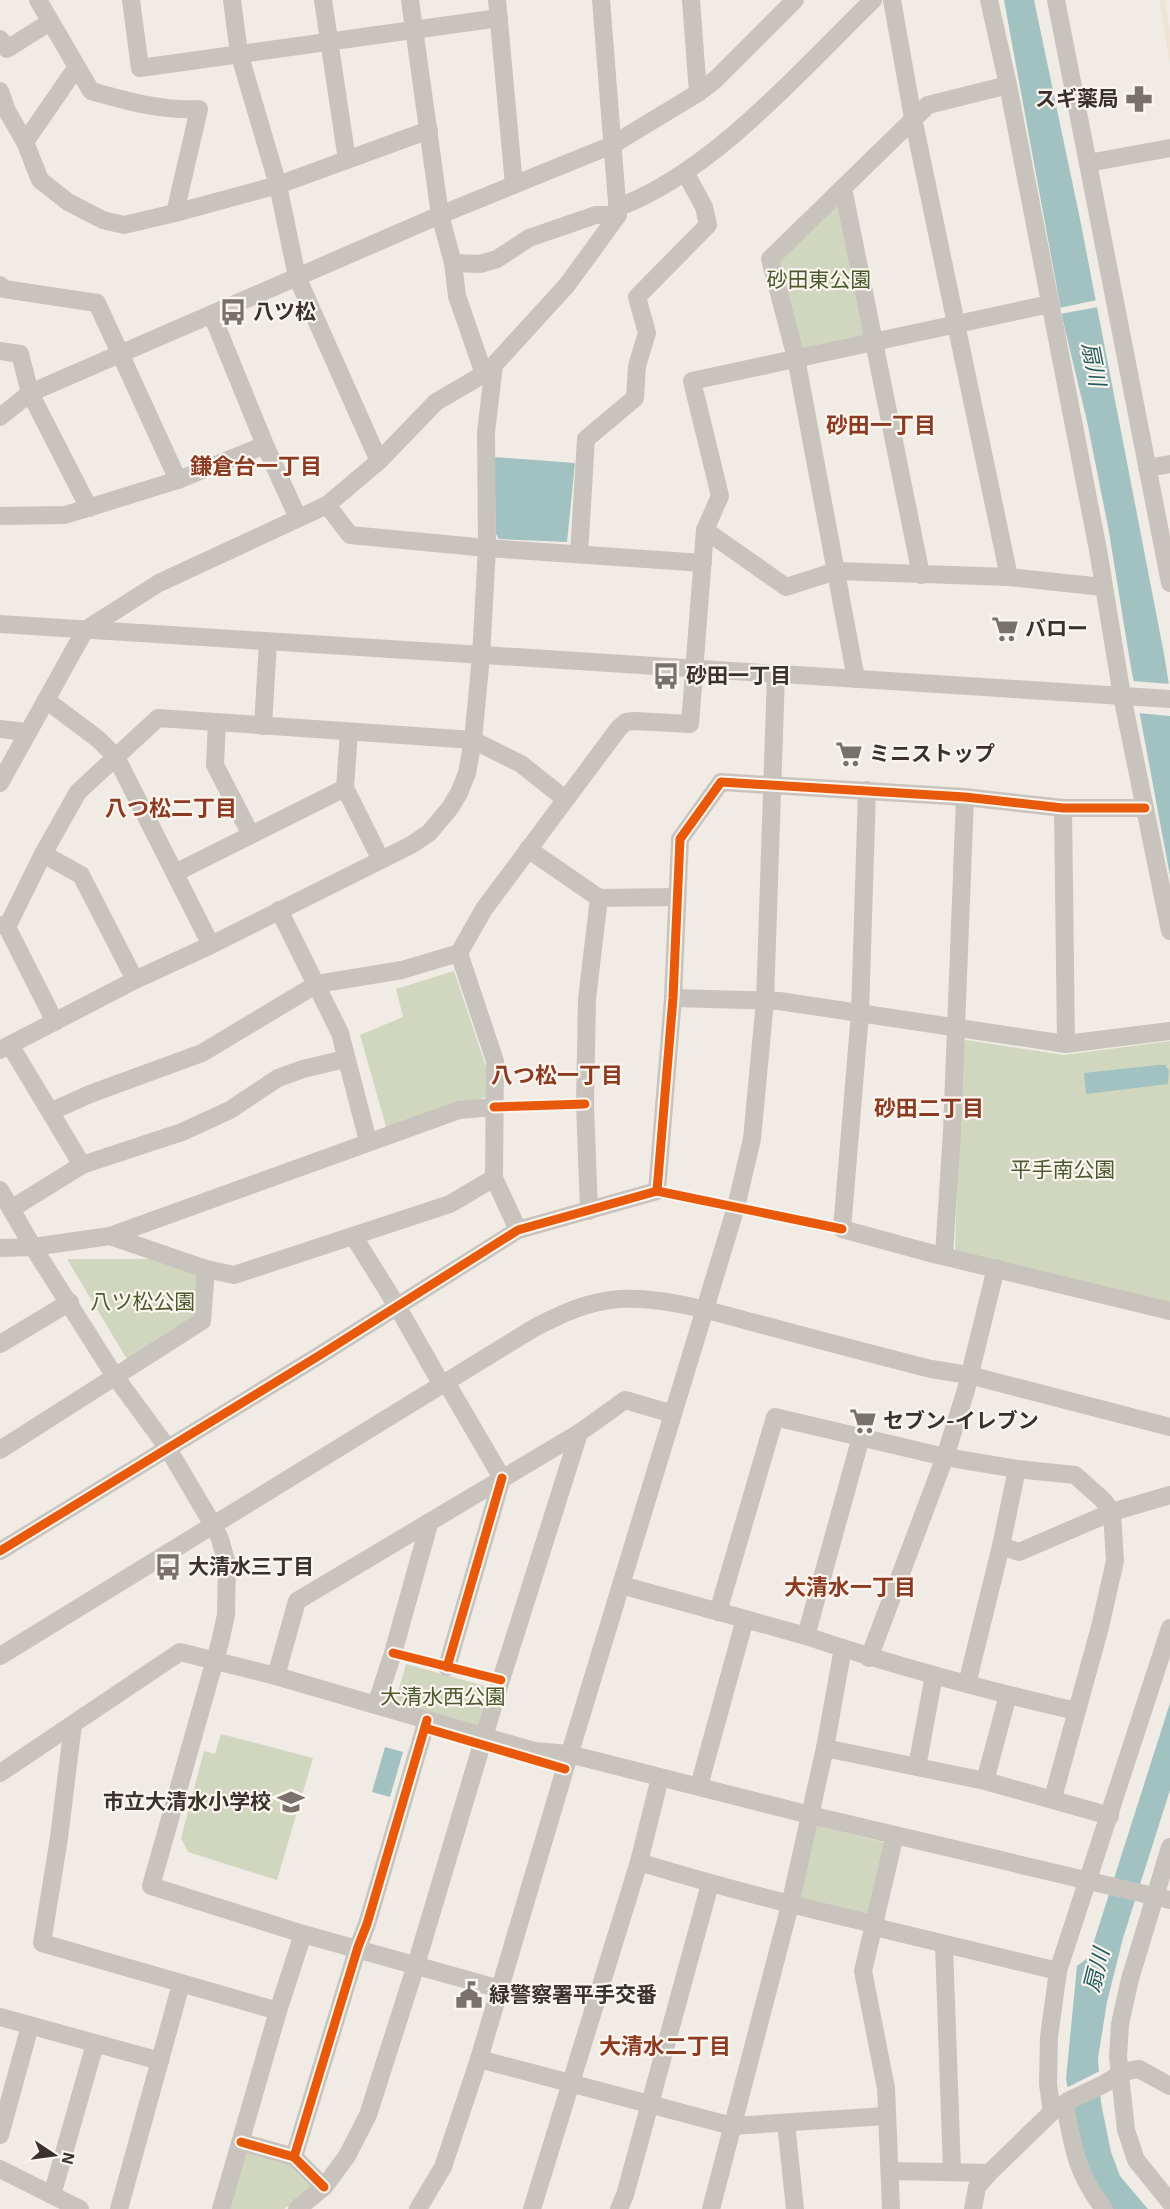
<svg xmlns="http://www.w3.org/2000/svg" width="1170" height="2209" font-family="'Exo 2','Noto Sans JP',sans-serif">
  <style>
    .green { fill: #d1d6bf }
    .plaza { fill: #eee3d5 }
    .water { fill: #a1c2c1 }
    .pier { fill: #f0ebe5 }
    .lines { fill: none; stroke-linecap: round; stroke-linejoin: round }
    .minor { stroke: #c9c3be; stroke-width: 18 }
    .cycleway-casing { stroke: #fbf5ee; stroke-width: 13 }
    .cycleway { stroke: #e8590c; stroke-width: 9 }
    .labels { text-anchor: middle; stroke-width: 4.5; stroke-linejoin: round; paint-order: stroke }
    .poi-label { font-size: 21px; font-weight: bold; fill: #3b302b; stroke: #fbf5ee; text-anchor: start }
    .park-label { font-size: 21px; fill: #4a5a2e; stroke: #fbf5ee }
    .water-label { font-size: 22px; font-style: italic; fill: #1f5a5e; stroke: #fbf5ee }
    .neighbourhood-label { font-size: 22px; font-weight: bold; fill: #8c3b22; stroke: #fbf5ee }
  </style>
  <rect width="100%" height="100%" fill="#f0ebe5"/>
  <!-- green -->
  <g class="green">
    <polygon points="843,188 875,342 796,358 770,259"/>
    <polygon points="454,971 495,1094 387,1130 360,1035 403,1017 396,989"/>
    <polygon points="966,1040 1064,1055 1170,1041 1170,1307 955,1250 962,1044"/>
    <polygon points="67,1259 157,1259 205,1278 204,1316 128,1361"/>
    <polygon points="406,1664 492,1688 480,1730 394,1706"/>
    <polygon points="221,1734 313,1758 277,1880 188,1852 181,1838 204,1751 215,1754"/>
    <polygon points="818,1826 883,1842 887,1847 871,1914 801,1902 797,1895 812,1829"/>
    <polygon points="248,2149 294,2163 312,2184 310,2189 284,2209 225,2209"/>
  </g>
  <!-- plaza -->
  <polygon class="plaza" points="1159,0 1165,0 1170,34 1170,65"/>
  <!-- water -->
  <g class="water">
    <polygon points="1004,0 1034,0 1080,219 1164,654 1170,691 1170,876 1130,662 1109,532 1087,421 1063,321"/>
    <polygon points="494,457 575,463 567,542 499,539 496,534"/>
    <polygon points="1158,1065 1165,1065 1169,1071 1168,1084 1086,1094 1084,1073"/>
    <polygon points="1170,1703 1170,1790 1123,1938 1107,2002 1098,2058 1101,2103 1111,2152 1120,2176 1148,2209 1112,2209 1092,2180 1075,2131 1066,2079 1077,1966 1089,1957"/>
    <polygon points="385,1747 403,1752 390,1797 372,1792"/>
  </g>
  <!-- pier -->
  <g class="pier">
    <polygon points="1097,300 1098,307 1060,314 1059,308"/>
    <polygon points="1132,681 1170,684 1170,716 1138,713"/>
    <polygon points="1102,2070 1104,2092 1069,2109 1066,2088"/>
  </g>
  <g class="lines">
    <!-- minor -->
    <g class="minor">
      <path d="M38 0 91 91C127 101 161 111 199 109L175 213"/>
      <polyline points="131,0 140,68 499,18"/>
      <polyline points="232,0 239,53 278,185 297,277 379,461"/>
      <polyline points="323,0 347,160"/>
      <polyline points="410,0 440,215 453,263 457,296 484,374"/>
      <polyline points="497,0 514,185"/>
      <polyline points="691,0 698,93"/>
      <polyline points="892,0 913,118 1009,577"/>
      <polyline points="989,0 1008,85 1098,550 1122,696 1170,931"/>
      <polyline points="1056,0 1170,583"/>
      <polyline points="0,39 7,49 50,22"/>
      <polyline points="0,91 7,111 25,142 40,180 68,202 103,220 124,225 175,213 278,185 429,130"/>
      <polyline points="25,142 76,68"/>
      <polyline points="1088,163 1170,148"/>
      <polyline points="843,188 921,575"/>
      <path d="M619 207C713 172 801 70 873 0"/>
      <polyline points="453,263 480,264 497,259 529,238 596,215 618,215"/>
      <polyline points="0,285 4,289 97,303 178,480"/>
      <polyline points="212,315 265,445 298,518"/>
      <polyline points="0,351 20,354 30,393 89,508"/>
      <polyline points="0,417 30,393 440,215 612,145 698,93 715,80 795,0"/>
      <polyline points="1147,468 1170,464"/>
      <polyline points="327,505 350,535 487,548 703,563"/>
      <polyline points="0,516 65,515 178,480 265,445"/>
      <polyline points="705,530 786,587 836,571 1009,577 1103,587"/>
      <polyline points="579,554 586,439 635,398 637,366 647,333 637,297 708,225 704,207 685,172"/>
      <polyline points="0,624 1170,699"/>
      <polyline points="856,679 796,358 770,259 928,105 1008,85"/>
      <polyline points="46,700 98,739 116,757 211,945"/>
      <polyline points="217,722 215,765 251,835"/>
      <polyline points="263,726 268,642"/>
      <polyline points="0,729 27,732"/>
      <polyline points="349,732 345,788 381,860"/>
      <polyline points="0,783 85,630 159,583 327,505 379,461 436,402 484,374 494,365 567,285 618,215 601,0"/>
      <polyline points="867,790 860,1013 842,1229 934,1254 1170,1311"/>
      <polyline points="1063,808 1066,1044"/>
      <polyline points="528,849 599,898 677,897"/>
      <polyline points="43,854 81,875 135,980"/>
      <polyline points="175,873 345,788"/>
      <polyline points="279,910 340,1033 368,1141"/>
      <polyline points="0,925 7,927 55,1022"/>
      <polyline points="7,927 43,854 78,792 158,718 473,740 521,764 565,799"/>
      <polyline points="459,953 495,1061 494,1178 518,1230"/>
      <polyline points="673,998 779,1001 1066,1044 1170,1031"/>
      <polyline points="10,1045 82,1165"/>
      <polyline points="0,1050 135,980 211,945 411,845 429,833 450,808 459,793 467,773 473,740 481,656 487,548 486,432 494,365"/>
      <polyline points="52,1111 90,1094 202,1053 317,984 402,970 459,953 484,909 619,728 626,722 634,721 690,724 705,530 720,496 692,381 1050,304"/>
      <polyline points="0,1190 33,1247 114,1375 167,1447 213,1525 220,1539 227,1564 226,1615 220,1642 151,1886 303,1934 500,1989"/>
      <polyline points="11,1209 82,1165 182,1132 230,1110 278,1078 303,1069 345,1059"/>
      <polyline points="589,1211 585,1104 587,999 599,898"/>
      <polyline points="110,1236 206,1269 234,1275 450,1204 494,1178"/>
      <polyline points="354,1237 397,1306 442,1385"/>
      <polyline points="0,1248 33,1247 110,1236 459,1110 494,1107"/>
      <polyline points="944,1255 952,1131 965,797"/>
      <polyline points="0,1344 70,1302"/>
      <polyline points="446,1382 502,1478"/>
      <path d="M861 1437 806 1636C895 1666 985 1690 1076 1711"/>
      <polyline points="0,1450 202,1321 206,1269"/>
      <polyline points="1001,1546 1019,1552 1112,1512 1170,1495"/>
      <polyline points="0,1551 320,1355 518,1230 657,1191 673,998 680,839 721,782 965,797 1063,808 1145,808"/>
      <polyline points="621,1585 745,1619 699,1786"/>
      <polyline points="718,1612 775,1417 945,1457 1017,1469 1075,1475 1103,1500 1112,1512 1115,1561 1100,1627 1053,1798"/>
      <polyline points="745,1619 806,1636"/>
      <path d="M0 1656 534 1328C561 1314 588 1301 620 1299 668 1297 717 1313 763 1325 819 1340 875 1355 931 1369L969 1375 1170 1427"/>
      <polyline points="869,1658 945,1457 966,1390 996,1268"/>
      <polyline points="447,1667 502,1478"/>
      <polyline points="276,1676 297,1601 579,1433 625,1400 673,1414"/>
      <polyline points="967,1684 1001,1546 1017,1469"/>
      <polyline points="376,1705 393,1653 429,1524"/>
      <polyline points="73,1724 59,1838 42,1943 278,2011"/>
      <polyline points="825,1748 985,1781 1110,1816"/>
      <polyline points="917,1767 934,1675"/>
      <polyline points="0,1773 180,1652 276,1676 534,1751 569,1754 810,1815 1170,1900"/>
      <polyline points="985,1781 1008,1695"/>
      <polyline points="1170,1847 1130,1979 1120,2024 1118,2057 1126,2130 1136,2160 1170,2202"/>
      <path d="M639 1862C717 1886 795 1906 874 1924L883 1929 1058 1971"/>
      <polyline points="944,1945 952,2171"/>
      <polyline points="0,2017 160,2061"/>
      <polyline points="479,2059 732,2126 886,2116"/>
      <path d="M1065 2104C1073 2148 1076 2172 1104 2209"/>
      <polyline points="1052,2112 1048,2084 1049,2037 1058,1971 1170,1628"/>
      <polyline points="786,2123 795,2209"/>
      <polyline points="0,2135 30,2026"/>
      <polyline points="241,2142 294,2157 324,2187"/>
      <polyline points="294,2157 358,1947 367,1924 427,1720"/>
      <polyline points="0,2169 80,2209"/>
      <polyline points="891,2171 989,2173"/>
      <polyline points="52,2195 95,2044"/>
      <polyline points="119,2209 181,1984"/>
      <polyline points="221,2209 278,2011 303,1934"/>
      <polyline points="297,2209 324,2187 347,2156 368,2115 416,1965 501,1680 579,1433"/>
      <polyline points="418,2209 443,2167 479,2059 565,1769 736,1207 752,1139 765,1001 776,674"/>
      <polyline points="532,2209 639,1862 660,1778"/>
      <polyline points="619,2209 625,2195 710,1884"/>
      <polyline points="711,2209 790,1905 825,1748 843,1648"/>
      <polyline points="891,2209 886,2088 863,1971 895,1835"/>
      <polyline points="973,2209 977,2187 989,2173 1052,2112 1068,2101 1104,2084 1120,2074 1132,2070 1139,2069 1170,2086"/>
    </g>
    <defs>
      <g id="cycleway">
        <polyline points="494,1107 585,1104"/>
        <polyline points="657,1191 673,998 680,839 721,782 965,797 1063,808 1145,808"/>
        <polyline points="0,1551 320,1355 518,1230 657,1191 842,1229"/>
        <polyline points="393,1653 501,1680"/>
        <polyline points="447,1667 502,1478"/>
        <polyline points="425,1728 565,1769"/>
        <polyline points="241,2142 294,2157 324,2187"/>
        <polyline points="294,2157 358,1947 367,1924 427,1720"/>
      </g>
    </defs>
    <!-- cycleway casing -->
    <use href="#cycleway" class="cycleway-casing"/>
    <!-- cycleway -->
    <use href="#cycleway" class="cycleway"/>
  </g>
  <!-- icons -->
  <defs>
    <symbol id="pharmacy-bare" viewBox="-9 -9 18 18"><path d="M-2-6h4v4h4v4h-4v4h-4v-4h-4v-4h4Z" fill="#7a716c" stroke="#fbf5ee" stroke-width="2.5" paint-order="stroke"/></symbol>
    <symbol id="bus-bare" viewBox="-9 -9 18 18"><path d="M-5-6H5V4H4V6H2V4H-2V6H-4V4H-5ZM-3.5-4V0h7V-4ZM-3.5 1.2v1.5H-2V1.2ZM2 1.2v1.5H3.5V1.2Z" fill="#7a716c" stroke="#fbf5ee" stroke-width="2.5" paint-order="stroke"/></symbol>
    <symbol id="supermarket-bare" viewBox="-9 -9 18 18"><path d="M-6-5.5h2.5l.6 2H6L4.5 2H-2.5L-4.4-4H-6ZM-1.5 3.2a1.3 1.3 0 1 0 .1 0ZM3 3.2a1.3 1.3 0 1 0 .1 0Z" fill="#7a716c" stroke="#fbf5ee" stroke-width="2.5" paint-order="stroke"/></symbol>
    <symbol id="school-bare" viewBox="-9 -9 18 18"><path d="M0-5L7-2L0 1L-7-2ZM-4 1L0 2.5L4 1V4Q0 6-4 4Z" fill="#7a716c" stroke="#fbf5ee" stroke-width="2.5" paint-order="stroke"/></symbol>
    <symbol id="civic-bare" viewBox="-9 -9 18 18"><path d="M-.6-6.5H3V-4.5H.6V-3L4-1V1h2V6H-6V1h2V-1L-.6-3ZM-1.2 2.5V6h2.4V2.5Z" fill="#7a716c" stroke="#fbf5ee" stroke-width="2.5" paint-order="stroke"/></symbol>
  </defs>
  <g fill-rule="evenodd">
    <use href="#pharmacy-bare" x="1120" y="80" width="38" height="38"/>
    <use href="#bus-bare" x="214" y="293" width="38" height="38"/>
    <use href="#supermarket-bare" x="986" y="610" width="38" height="38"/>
    <use href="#bus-bare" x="647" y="657" width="38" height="38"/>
    <use href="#supermarket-bare" x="830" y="735" width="38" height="38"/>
    <use href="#supermarket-bare" x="844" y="1402" width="38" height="38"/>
    <use href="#bus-bare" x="149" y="1548" width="38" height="38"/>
    <use href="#school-bare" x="272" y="1783" width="38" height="38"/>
    <use href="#civic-bare" x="450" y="1976" width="38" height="38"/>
  </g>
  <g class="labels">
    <!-- poi labels -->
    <g class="poi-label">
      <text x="1119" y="106" text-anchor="end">スギ薬局</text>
      <text x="253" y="319">八ツ松</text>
      <text x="1025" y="636">バロー</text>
      <text x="686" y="683">砂田一丁目</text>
      <text x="869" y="761">ミニストップ</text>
      <text x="883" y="1428">セブン-イレブン</text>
      <text x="188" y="1574">大清水三丁目</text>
      <text x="271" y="1809" text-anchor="end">市立大清水小学校</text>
      <text x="489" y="2002">緑警察署平手交番</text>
    </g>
    <!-- park labels -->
    <g class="park-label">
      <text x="819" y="287">砂田東公園</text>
      <text x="1063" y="1177">平手南公園</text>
      <text x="143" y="1309">八ツ松公園</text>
      <text x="443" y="1704">大清水西公園</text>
    </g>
    <!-- water labels -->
    <g class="water-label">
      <text transform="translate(1094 364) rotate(79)" y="8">扇川</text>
      <text transform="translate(1096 1970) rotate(-76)" y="8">扇川</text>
    </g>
    <!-- neighbourhood labels -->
    <g class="neighbourhood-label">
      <text x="881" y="433">砂田一丁目</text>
      <text x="256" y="474">鎌倉台一丁目</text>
      <text x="171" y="816">八つ松二丁目</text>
      <text x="557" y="1083">八つ松一丁目</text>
      <text x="929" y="1116">砂田二丁目</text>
      <text x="850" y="1595">大清水一丁目</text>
      <text x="665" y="2054">大清水二丁目</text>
    </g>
  </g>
  <!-- north arrow -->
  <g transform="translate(54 2155) rotate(103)" stroke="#fbf5ee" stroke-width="4.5" paint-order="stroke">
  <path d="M0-4.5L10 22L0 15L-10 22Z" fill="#3b302b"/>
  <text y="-9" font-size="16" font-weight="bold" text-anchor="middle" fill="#3b302b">N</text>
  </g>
</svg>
